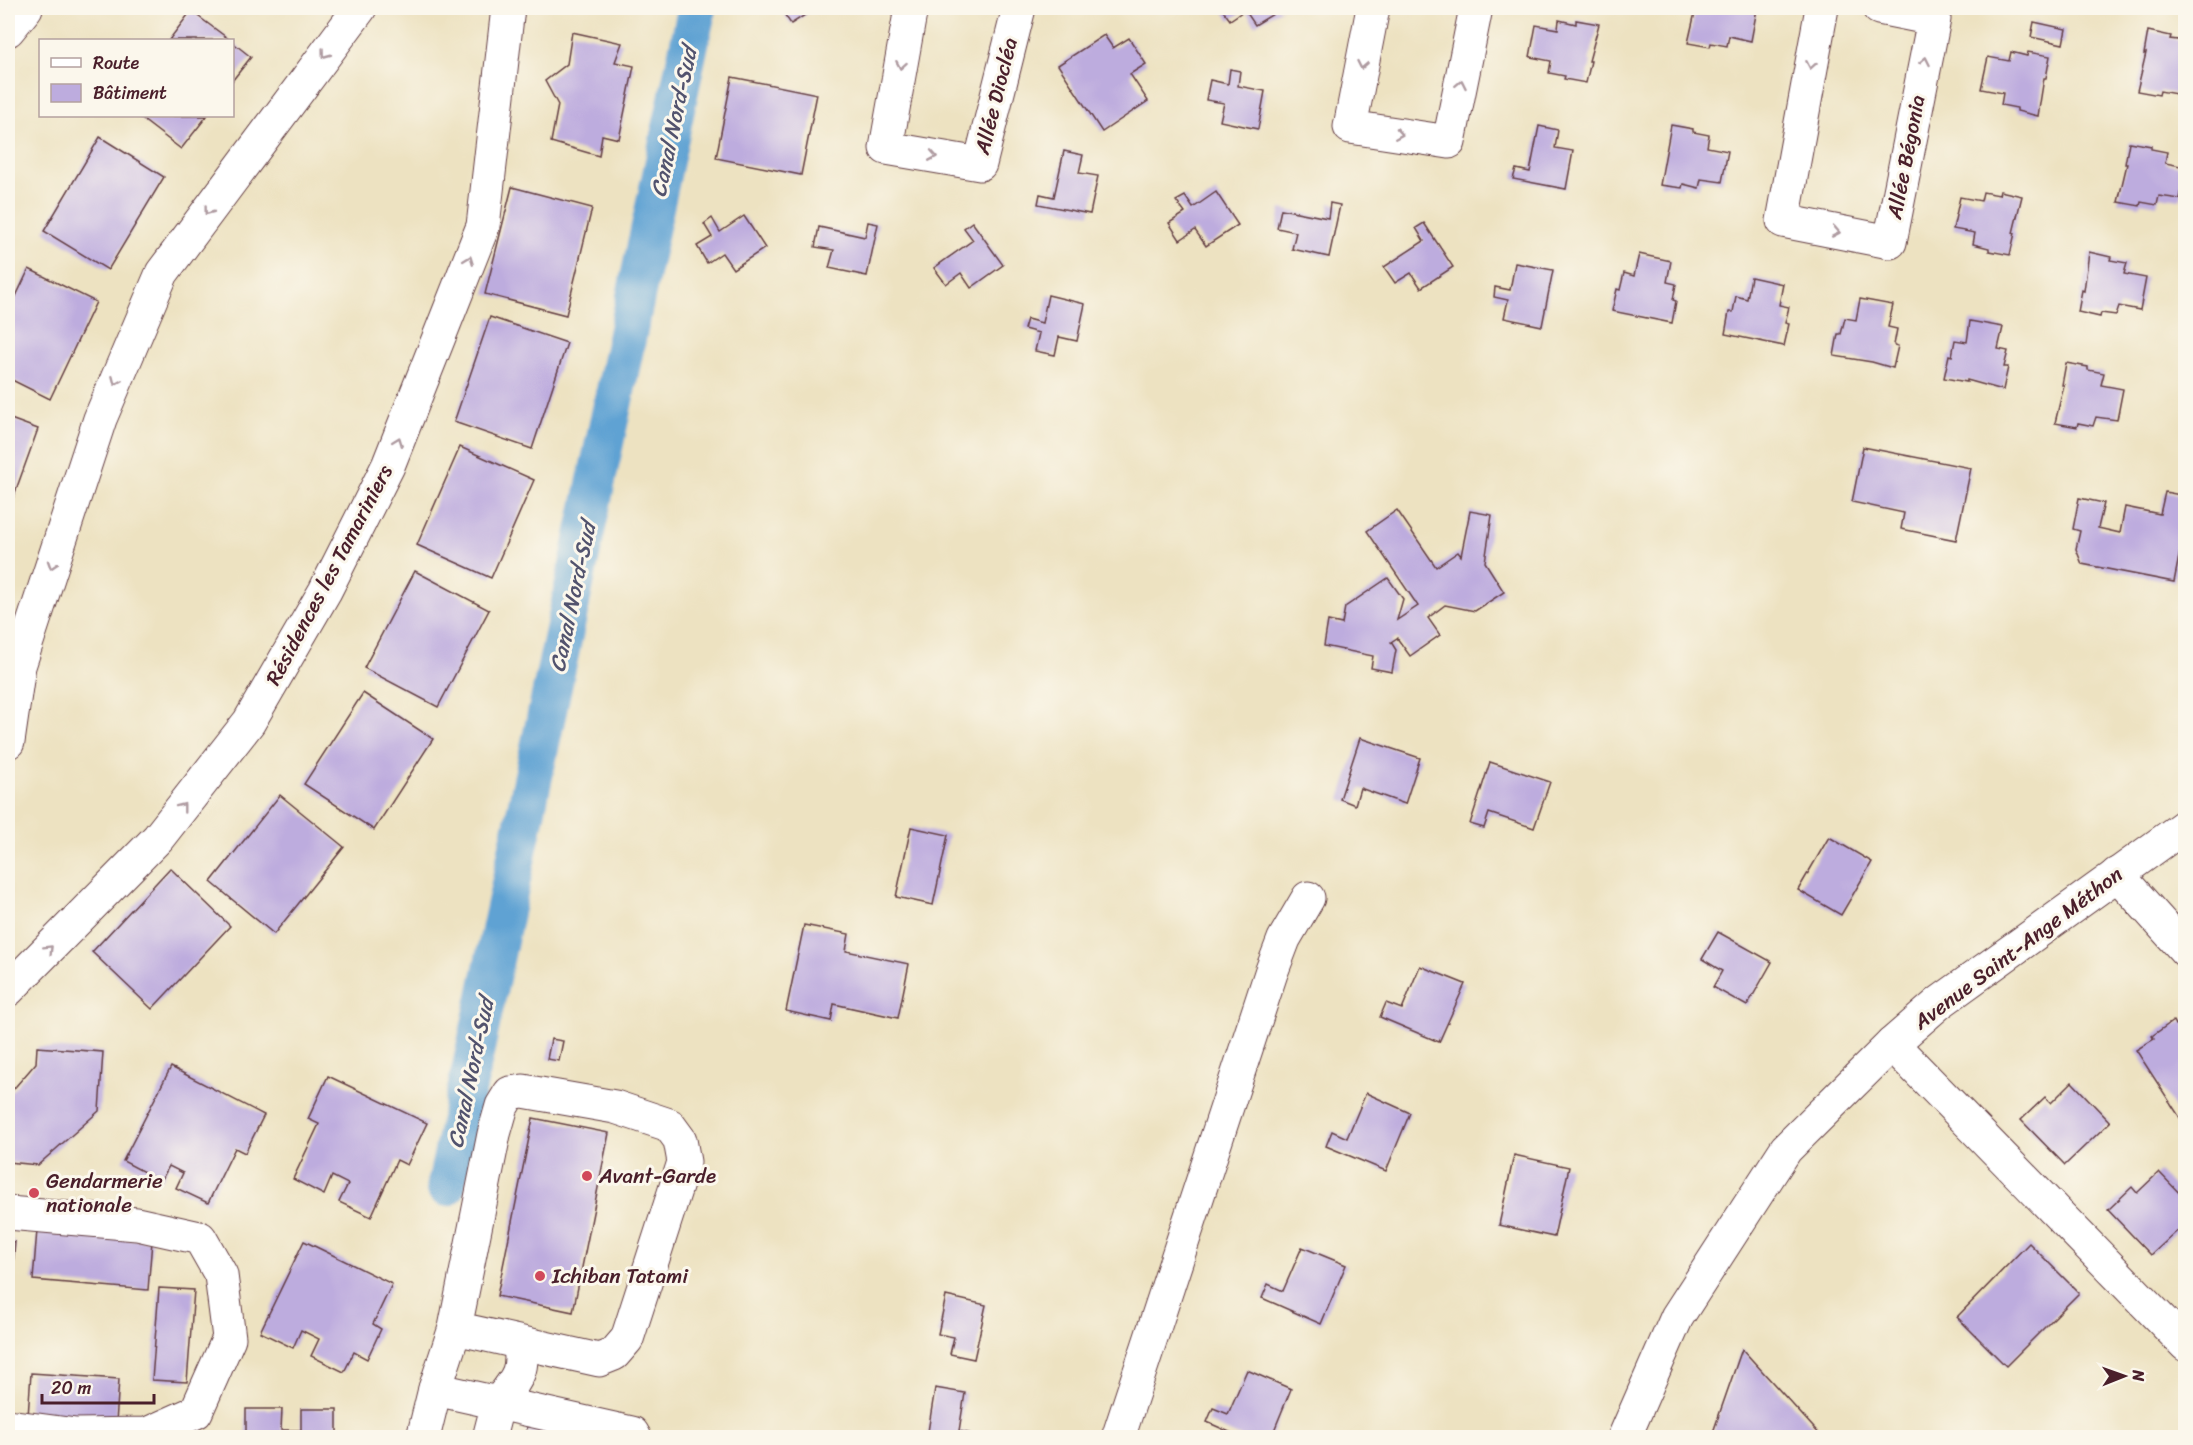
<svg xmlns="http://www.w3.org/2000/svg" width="2193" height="1445" font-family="Sriracha,sans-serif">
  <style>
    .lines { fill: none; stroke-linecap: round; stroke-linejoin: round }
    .canal { stroke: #5ea2d3; stroke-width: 39 }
    .building { fill: #bdacde }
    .minor-casing { stroke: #623c42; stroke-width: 35 }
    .minor { stroke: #fff; stroke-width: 33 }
    .oneway { stroke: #ae9aa0 }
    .poi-dot { fill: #d1495b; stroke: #fbf7ec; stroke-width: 2 }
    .labels { text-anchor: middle; stroke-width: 6; stroke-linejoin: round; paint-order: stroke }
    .street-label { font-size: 21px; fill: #4a1f2b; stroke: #fbf7ec }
    .poi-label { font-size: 21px; fill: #4a1f2b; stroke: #fbf7ec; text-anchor: start }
    .water-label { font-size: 22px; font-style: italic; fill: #52536e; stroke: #fbf7ec }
  </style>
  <rect width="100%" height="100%" fill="#fbf7ec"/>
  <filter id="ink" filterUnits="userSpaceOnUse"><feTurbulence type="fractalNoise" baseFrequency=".0167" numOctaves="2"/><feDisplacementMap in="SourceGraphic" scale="12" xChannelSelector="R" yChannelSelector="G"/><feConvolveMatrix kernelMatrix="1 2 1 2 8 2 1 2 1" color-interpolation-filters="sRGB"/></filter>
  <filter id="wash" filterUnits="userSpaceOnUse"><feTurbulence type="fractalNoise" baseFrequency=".008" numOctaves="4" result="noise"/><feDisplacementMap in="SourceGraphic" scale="24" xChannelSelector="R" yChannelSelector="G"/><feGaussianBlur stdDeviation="1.35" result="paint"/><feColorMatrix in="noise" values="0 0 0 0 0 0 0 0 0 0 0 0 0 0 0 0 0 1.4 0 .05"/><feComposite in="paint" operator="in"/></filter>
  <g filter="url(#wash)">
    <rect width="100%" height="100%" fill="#ede2c1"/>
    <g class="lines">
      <!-- canal -->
      <polyline class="canal" points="446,1187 697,8"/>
    </g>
    <g id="blocks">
      <!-- building -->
      <g class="building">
        <polygon points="780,8 816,8 791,24"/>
        <polygon points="1221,8 1283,8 1255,25 1245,10 1230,20"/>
        <polygon points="1696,8 1757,9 1751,41 1729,36 1727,46 1711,43 1710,47 1688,43"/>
        <polygon points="191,11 230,40 169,40"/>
        <polygon points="1559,20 1576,24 1576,20 1599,24 1589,61 1591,61 1586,83 1564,79 1565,76 1549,73 1551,61 1530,57 1536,25 1558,29"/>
        <polygon points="2034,22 2066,29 2063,44 2031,37"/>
        <polygon points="2148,31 2171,36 2170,39 2186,41 2184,53 2186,53 2186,86 2178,85 2176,94 2160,91 2159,95 2137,91 2146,53 2144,54"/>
        <polygon points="572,32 622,43 615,62 634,66 619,139 602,135 599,156 551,142 558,105 545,81 567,64"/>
        <polygon points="1104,35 1113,48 1129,38 1146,64 1130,74 1148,101 1102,132 1058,65"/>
        <polygon points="232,42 251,57 232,81"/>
        <polygon points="2011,52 2027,56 2028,52 2050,56 2046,78 2044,78 2038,116 2017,111 2017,108 2001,105 2003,93 1981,89 1988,57 2009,61"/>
        <polygon points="1230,69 1240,71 1238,86 1265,91 1258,129 1220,121 1224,103 1206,100 1210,80 1228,84"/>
        <polygon points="732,77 817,94 801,175 716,158"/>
        <polygon points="138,116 207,116 181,149"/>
        <polygon points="1671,125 1693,129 1693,132 1709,135 1707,147 1728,151 1722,182 1701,179 1699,188 1683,184 1682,188 1660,185"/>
        <polygon points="1539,126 1558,130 1555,148 1573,151 1566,189 1513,179 1516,169 1530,172"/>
        <polygon points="100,137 164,177 108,270 44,231"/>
        <polygon points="2129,142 2151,146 2151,149 2167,152 2165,163 2186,167 2180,199 2159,196 2157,205 2141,202 2140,206 2118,202 2127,164 2125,164"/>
        <polygon points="1064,151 1083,155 1079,173 1098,176 1090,214 1038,204 1040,194 1054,197"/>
        <polygon points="512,187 592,208 566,315 485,294"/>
        <polygon points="2000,191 2022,196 2013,233 2015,233 2010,255 1989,251 1989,248 1973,244 1975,233 1953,229 1960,197 1981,201 1983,192 1999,195"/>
        <polygon points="1216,192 1238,225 1206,246 1195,230 1180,240 1169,223 1185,213 1176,201 1185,196 1193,208"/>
        <polygon points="1330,203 1340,205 1329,257 1292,249 1296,232 1277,228 1281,209 1328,218"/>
        <polygon points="744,216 765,248 733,269 722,253 707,263 697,246 712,237 704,224 712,218 720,232"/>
        <polygon points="868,222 878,224 867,276 829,268 834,250 815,247 819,227 865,237"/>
        <polygon points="972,222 1003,265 971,288 961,273 946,284 934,268 973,240 964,228"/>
        <polygon points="1424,223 1453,267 1421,288 1411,273 1395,283 1384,267 1424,241 1416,228"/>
        <polygon points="2089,252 2111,257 2110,260 2127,263 2124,274 2146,278 2140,310 2119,306 2116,315 2101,313 2100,317 2078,312 2082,290 2084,291"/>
        <polygon points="1639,254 1671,261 1667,282 1676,284 1673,300 1676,301 1672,323 1612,311 1617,289 1620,290 1624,273 1634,276"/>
        <polygon points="1515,263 1553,270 1542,326 1504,318 1508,300 1494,297 1495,287 1510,290"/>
        <polygon points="29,269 96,302 50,399 8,378 8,313"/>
        <polygon points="1751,277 1783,284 1779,305 1789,307 1785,323 1789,324 1784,346 1725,334 1729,312 1733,312 1736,296 1747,299"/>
        <polygon points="1048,295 1085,304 1077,341 1059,337 1055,355 1035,351 1039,333 1024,329 1027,319 1042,323"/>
        <polygon points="1860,299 1893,305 1888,327 1897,329 1894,345 1898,346 1893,368 1872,362 1834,356 1838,334 1841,334 1845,318 1856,320"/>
        <polygon points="490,317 567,343 532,449 454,422"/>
        <polygon points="1970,321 2003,327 1998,349 2008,351 2004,367 2008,367 2003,390 1967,380 1967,382 1944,378 1949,355 1952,356 1955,340 1967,342"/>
        <polygon points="2066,363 2088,367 2088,370 2104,373 2101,385 2123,389 2117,420 2096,417 2093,426 2078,423 2077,427 2055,423 2064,385 2062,385"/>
        <polygon points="8,418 38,429 8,512"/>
        <polygon points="460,447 534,480 491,578 417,545"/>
        <polygon points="1863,447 1971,468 1956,540 1901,529 1904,513 1852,502"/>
        <polygon points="2165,492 2186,496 2186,542 2182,541 2174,582 2082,564 2076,549 2080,531 2073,529 2079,498 2104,503 2098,528 2120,533 2125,507 2160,514"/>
        <polygon points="1397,510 1436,567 1458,552 1461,556 1470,511 1492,515 1485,562 1504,592 1475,611 1445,605 1428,618 1440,635 1410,656 1397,638 1391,642 1396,650 1392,672 1371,668 1373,656 1324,646 1328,621 1342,624 1345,607 1388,578 1403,599 1397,620 1418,606 1367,531"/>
        <polygon points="415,571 489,610 438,707 364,668"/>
        <polygon points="363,693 433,739 374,830 304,784"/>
        <polygon points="1360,738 1420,758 1405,804 1360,788 1355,805 1340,799"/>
        <polygon points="1490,762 1550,782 1534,828 1489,813 1484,828 1470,824"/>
        <polygon points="280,795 344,847 274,934 211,882"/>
        <polygon points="911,827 948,835 933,905 896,897"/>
        <polygon points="1829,837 1872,862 1841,915 1798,890"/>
        <polygon points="170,868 230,926 152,1009 92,952"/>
        <polygon points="804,925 849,934 846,951 909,964 898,1018 834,1004 831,1021 786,1011"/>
        <polygon points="1718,932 1772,962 1747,1006 1713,987 1722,971 1702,959"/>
        <polygon points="1420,966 1465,984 1439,1042 1380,1017 1386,1003 1402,1009"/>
        <polygon points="2186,1019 2186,1127 2136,1050 2154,1039 2152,1036 2173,1021 2175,1025"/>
        <polygon points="551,1039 563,1041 559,1061 547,1059"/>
        <polygon points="37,1047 103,1052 99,1111 38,1165 8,1162 8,1093 10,1093 36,1063"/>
        <polygon points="171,1067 264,1115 245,1153 235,1148 208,1203 176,1188 183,1173 169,1166 161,1181 123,1161"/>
        <polygon points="328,1076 427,1123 407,1165 397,1160 371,1217 339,1202 348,1184 332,1176 324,1195 293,1179 319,1124 308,1119"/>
        <polygon points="2072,1082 2110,1122 2065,1165 2021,1120 2045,1097 2051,1103"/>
        <polygon points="1366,1093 1410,1113 1386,1171 1326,1146 1332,1131 1347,1138"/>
        <polygon points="533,1118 609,1133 573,1312 497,1296"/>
        <polygon points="1514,1155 1569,1167 1554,1237 1499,1225"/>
        <polygon points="2159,1172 2186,1200 2186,1223 2151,1255 2108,1210 2132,1187 2137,1193"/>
        <polygon points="37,1230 152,1241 148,1290 33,1280"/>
        <polygon points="8,1241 15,1242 9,1313 8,1313"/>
        <polygon points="304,1241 392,1284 373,1324 381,1329 367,1359 354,1352 344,1372 311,1356 319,1339 301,1330 293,1348 260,1332"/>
        <polygon points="2029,1243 2079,1293 2006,1366 1957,1317"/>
        <polygon points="1302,1247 1346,1265 1321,1324 1262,1298 1268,1284 1283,1291"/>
        <polygon points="159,1288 194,1290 187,1382 152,1380"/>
        <polygon points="946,1296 986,1305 974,1359 950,1354 954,1337 938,1334"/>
        <polygon points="1742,1349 1823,1438 1711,1438"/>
        <polygon points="1247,1370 1291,1389 1271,1438 1243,1438 1207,1422 1213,1408 1228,1414"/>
        <polygon points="31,1373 119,1379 116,1423 28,1417"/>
        <polygon points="935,1388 965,1393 959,1431 989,1438 927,1438"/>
        <polygon points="246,1409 282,1409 281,1430 301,1430 301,1409 337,1409 337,1438 246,1438"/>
        <polygon points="529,1415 613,1438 542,1438 526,1433"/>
      </g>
    </g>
  </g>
  <g filter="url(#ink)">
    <use href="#blocks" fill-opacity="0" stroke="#623c42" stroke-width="1.5"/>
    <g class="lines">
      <defs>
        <g id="minor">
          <polyline points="911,8 886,148 980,164 1019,8"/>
          <polyline points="1373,8 1350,127 1449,142 1476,8"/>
          <polyline points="1822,8 1783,221 1890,242 1934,19 1879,8"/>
          <polyline points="8,30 26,8"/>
          <polyline points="8,742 19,666 100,419 162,273 360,8"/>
          <polyline points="2117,874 2186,951"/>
          <polyline points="8,990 158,838 249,722 325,591 388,466 483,226 508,8"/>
          <polyline points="1892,1044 2186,1345"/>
          <polyline points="8,1213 137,1224 200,1238 221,1275 229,1338 196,1412 147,1434 76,1435 8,1426"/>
          <path d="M519 1343C526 1372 514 1382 498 1403L632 1433 635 1438"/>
          <polyline points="435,1389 498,1403 489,1438"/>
          <polyline points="423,1438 435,1389 455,1328 494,1134 502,1106 510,1093 523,1091 615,1107 669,1125 680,1140 684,1162 627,1339 614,1354 599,1360 455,1328"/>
          <polyline points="1118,1438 1271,973 1284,939 1308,898"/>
          <polyline points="1624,1438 1677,1317 1786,1149 1892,1044 1939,1003 2186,825"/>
        </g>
      </defs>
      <!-- minor casing -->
      <use href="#minor" class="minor-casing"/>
      <!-- minor -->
      <use href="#minor" class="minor"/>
    </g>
    <!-- one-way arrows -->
    <defs><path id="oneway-chevron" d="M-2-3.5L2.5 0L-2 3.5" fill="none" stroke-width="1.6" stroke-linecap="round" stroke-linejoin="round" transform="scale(1.5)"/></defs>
    <g class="oneway">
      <use href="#oneway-chevron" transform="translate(325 54) rotate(127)"/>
      <use href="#oneway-chevron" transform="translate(1925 61) rotate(-79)"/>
      <use href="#oneway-chevron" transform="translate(901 65) rotate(100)"/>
      <use href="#oneway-chevron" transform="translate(1362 65) rotate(101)"/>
      <use href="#oneway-chevron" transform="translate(1811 65) rotate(100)"/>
      <use href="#oneway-chevron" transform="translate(1461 84) rotate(-79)"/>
      <use href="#oneway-chevron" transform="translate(1399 134) rotate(9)"/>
      <use href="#oneway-chevron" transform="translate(933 156) rotate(10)"/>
      <use href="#oneway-chevron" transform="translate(208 211) rotate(127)"/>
      <use href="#oneway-chevron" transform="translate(1836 232) rotate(11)"/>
      <use href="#oneway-chevron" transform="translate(469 260) rotate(-69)"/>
      <use href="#oneway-chevron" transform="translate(116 381) rotate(113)"/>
      <use href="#oneway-chevron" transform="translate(398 441) rotate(-69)"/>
      <use href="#oneway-chevron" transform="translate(52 565) rotate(108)"/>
      <use href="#oneway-chevron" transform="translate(182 807) rotate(-52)"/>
      <use href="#oneway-chevron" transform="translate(49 949) rotate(-45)"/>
    </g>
  </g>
  <!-- markers -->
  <g class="poi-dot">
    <circle cx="587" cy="1176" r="6"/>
    <circle cx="34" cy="1193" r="6"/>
    <circle cx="540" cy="1276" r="6"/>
  </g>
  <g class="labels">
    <!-- street labels -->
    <g class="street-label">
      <text transform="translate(996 96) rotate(-76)" y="7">Allée Diocléa</text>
      <text transform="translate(1906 157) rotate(-79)" y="7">Allée Bégonia</text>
      <text transform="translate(329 575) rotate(-62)" y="7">Résidences les Tamariniers</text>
      <text transform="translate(2018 948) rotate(-37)" y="7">Avenue Saint-Ange Méthon</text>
    </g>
    <!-- poi labels -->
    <g class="poi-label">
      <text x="599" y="1183">Avant-Garde</text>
      <text x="46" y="1188">Gendarmerie<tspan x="46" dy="24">nationale</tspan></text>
      <text x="552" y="1283">Ichiban Tatami</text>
    </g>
    <!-- water labels -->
    <g class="water-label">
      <text transform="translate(673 122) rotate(-78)" y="8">Canal Nord-Sud</text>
      <text transform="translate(572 597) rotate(-78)" y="8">Canal Nord-Sud</text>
      <text transform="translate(470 1073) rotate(-78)" y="8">Canal Nord-Sud</text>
    </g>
  </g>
  <!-- margin -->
  <rect width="2193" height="1445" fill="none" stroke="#fbf7ec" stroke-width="30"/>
  <!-- legend -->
  <rect x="39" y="39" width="195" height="78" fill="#fbf7ec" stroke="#b4a19f" stroke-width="1.5"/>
  <rect x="51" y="58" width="30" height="9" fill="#ffffff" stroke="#b4a19f" stroke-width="1.5"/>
  <text x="93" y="69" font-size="18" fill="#4a1f2b">Route</text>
  <rect x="51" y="84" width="30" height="18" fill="#bdacde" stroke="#b4a19f" stroke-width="1.5"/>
  <text x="93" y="99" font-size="18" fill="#4a1f2b">Bâtiment</text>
  <!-- north arrow -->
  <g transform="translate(2124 1376) rotate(89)" stroke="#fbf7ec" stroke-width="4.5" paint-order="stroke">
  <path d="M0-4.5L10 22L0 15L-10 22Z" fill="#4a1f2b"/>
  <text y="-9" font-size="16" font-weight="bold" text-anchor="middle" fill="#4a1f2b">N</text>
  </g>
  <!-- scale -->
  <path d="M42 1394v9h112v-9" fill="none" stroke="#4a1f2b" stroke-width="3"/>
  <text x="51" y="1394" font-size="18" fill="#4a1f2b" stroke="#fbf7ec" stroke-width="4.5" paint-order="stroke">20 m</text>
</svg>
